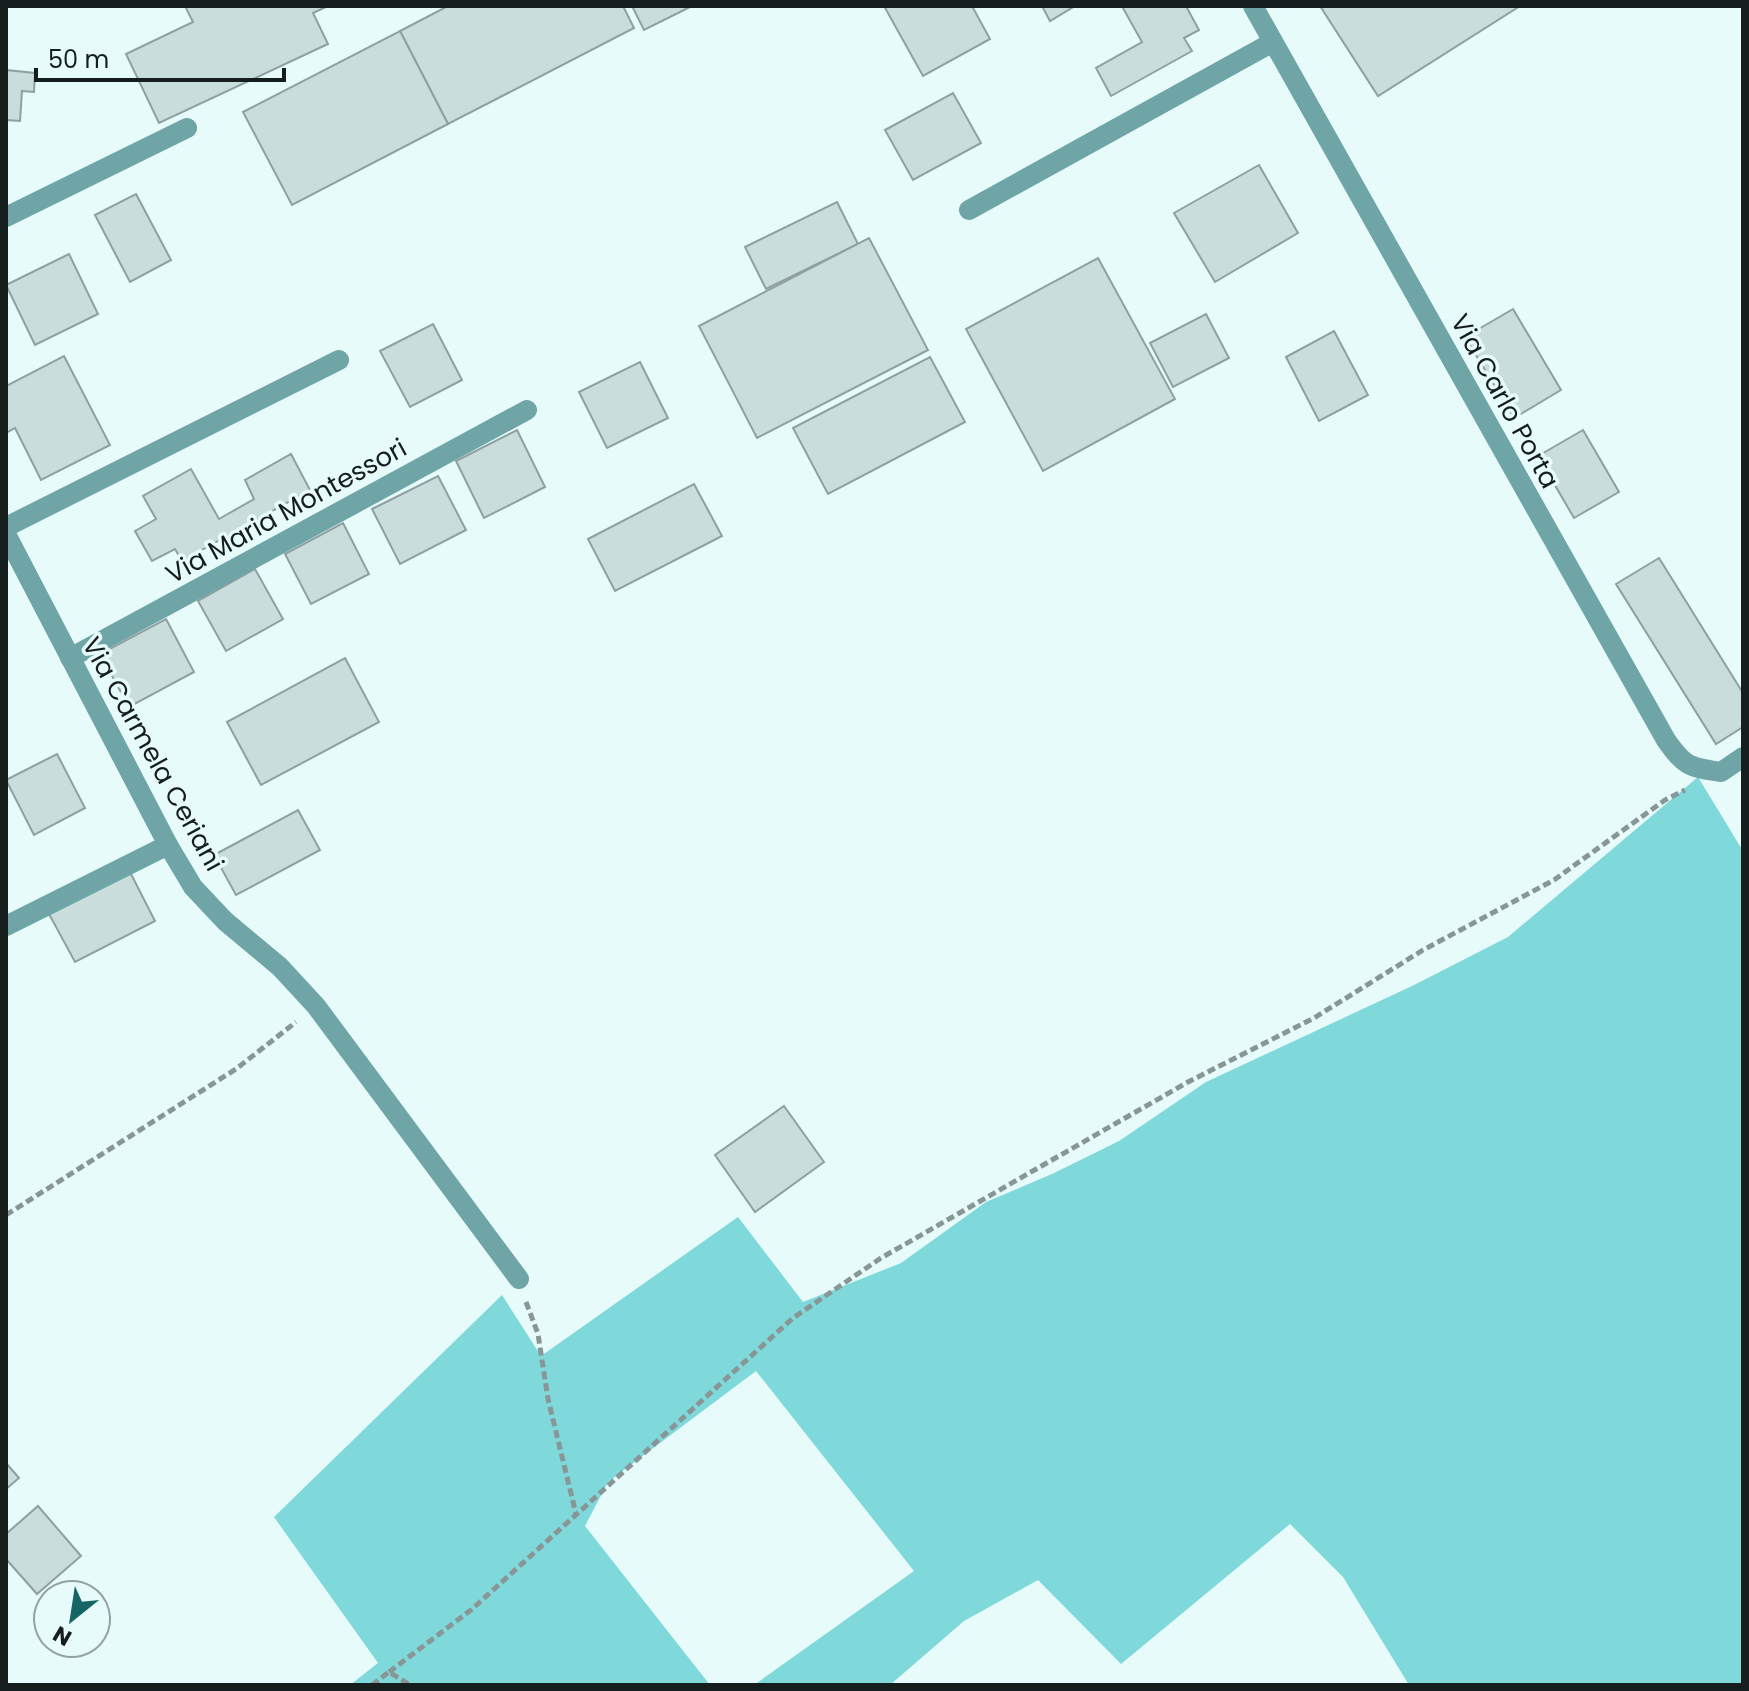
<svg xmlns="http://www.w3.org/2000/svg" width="1749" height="1691" font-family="Poppins,sans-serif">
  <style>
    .green { fill: #7fd9db }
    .building { fill: #c9dddd; stroke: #8ea0a1; stroke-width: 2 }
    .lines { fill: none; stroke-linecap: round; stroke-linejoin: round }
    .path { stroke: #889696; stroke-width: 5; stroke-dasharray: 8 4; stroke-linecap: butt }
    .minor { stroke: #6fa5a6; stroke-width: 20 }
    .labels { text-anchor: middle; stroke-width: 7; stroke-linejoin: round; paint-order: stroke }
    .street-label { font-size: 26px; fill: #151d1d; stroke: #e7fbfb }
  </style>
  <rect width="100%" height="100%" fill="#e7fbfb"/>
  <!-- green -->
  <polygon class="green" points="1698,777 1743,851 1743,1685 1409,1685 1343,1577 1290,1524 1121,1664 1038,1580 964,1621 890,1685 754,1685 914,1571 756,1371 608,1482 585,1526 710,1685 350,1685 378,1663 274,1517 502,1295 541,1356 738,1217 803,1302 901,1263 986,1202 1052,1174 1119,1141 1206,1082 1412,986 1508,937"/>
  <!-- building -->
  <g class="building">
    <polygon points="185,6 328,6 313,13 328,44 159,123 126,54 193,22"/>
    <polygon points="448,6 623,6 634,28 448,124 400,31"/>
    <polygon points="632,6 692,6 644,30"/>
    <polygon points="884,6 972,6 990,39 923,76"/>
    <polygon points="1042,6 1075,6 1050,21"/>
    <polygon points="1126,6 1186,6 1199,30 1184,38 1192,51 1111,96 1096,68 1142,42 1123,8"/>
    <polygon points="1320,6 1520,6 1378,96"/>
    <polygon points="400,31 448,124 292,205 243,112"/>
    <polygon points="6,70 35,73 34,92 22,91 20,121 6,120"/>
    <polygon points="953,93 981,143 913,180 885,130"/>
    <polygon points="1259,165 1298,233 1215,282 1174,213"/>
    <polygon points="136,194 171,260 130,282 95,215"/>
    <polygon points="837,202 858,244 766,289 745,247"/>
    <polygon points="869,238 928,350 757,438 699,326"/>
    <polygon points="69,254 98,314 35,345 6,285"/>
    <polygon points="1098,258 1175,399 1043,471 966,329"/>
    <polygon points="1513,309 1561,390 1514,418 1465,337"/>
    <polygon points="1206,314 1229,358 1173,387 1150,343"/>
    <polygon points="433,324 462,380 410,407 380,351"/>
    <polygon points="1334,331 1368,395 1319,421 1286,357"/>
    <polygon points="64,356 110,445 41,480 15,428 6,433 6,386"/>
    <polygon points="930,357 965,422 828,494 793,428"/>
    <polygon points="640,362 668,418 607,448 579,392"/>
    <polygon points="517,430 545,487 484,518 456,461"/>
    <polygon points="1583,430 1619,492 1574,518 1538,456"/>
    <polygon points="291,454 310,490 182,561 175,549 152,561 135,531 156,519 143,496 191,469 219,519 254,499 245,480"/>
    <polygon points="438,476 466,530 400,564 372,509"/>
    <polygon points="694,484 722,536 615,591 588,539"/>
    <polygon points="343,523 369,574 311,604 285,554"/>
    <polygon points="1659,558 1743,693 1743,727 1716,744 1616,584"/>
    <polygon points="255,569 283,619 226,651 198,601"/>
    <polygon points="166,619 194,672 129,707 100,654"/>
    <polygon points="345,658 379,722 261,785 227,722"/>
    <polygon points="57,754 85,808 34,835 6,780"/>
    <polygon points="298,810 320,850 236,895 214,855"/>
    <polygon points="130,872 155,921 75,962 49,914"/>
    <polygon points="784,1106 824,1162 755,1212 715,1155"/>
    <polygon points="6,1463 19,1478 6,1489"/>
    <polygon points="38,1506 81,1556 37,1594 6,1559 6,1534"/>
  </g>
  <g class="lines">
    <!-- path -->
    <g class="path">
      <polyline points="6,1215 236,1069 296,1022"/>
      <polyline points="526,1302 538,1334 548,1399 576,1514"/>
      <polyline points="389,1672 471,1610 793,1318 881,1258 1188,1082 1314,1018 1423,950 1554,880 1665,800 1685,790"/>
      <polyline points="372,1685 389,1672 410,1685"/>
    </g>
    <!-- minor -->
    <g class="minor">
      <path d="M1253 6 1666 740C1685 767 1689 767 1721 772L1743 757"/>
      <polyline points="969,210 1273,42"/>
      <polyline points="6,217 187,128"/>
      <polyline points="6,527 339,360"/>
      <polyline points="6,534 168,845 193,887 225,921 280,967 316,1006 519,1279"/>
      <polyline points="70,658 527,410"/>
      <polyline points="6,926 168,845"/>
    </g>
  </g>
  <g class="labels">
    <!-- street labels -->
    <g class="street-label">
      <text transform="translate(1505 401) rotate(61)" y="9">Via Carlo Porta</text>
      <text transform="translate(286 511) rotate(-29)" y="9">Via Maria Montessori</text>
      <text transform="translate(153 754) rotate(61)" y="9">Via Carmela Ceriani</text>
    </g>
  </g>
  <!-- border -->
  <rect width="1749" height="1691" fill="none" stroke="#151d1d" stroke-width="16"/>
  <!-- north arrow -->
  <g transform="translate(72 1619) rotate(210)"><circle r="38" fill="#e7fbfb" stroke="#93a2a2" stroke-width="2"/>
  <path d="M0-6L14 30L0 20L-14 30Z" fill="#156466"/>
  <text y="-12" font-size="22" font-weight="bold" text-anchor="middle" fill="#151d1d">N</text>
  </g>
  <!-- scale -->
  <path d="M36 68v12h248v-12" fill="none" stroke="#151d1d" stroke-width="4"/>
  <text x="48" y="68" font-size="24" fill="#151d1d" stroke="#e7fbfb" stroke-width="6" paint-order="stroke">50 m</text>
</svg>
